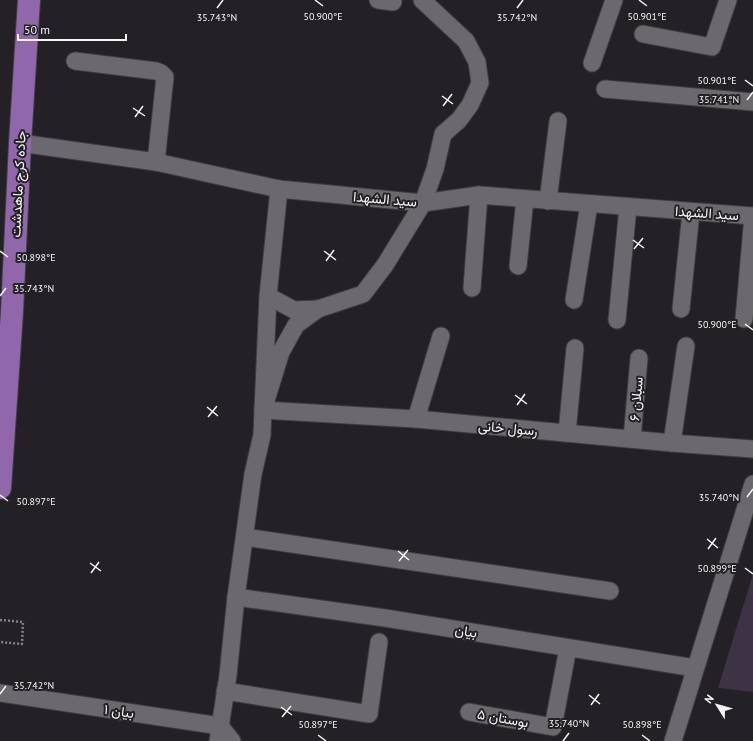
<svg xmlns="http://www.w3.org/2000/svg" width="753" height="741" font-family="'PT Sans',Vazirmatn,sans-serif">
  <style>
    .green { fill: #3e3345 }
    .lines { fill: none; stroke-linecap: round; stroke-linejoin: round }
    .minor-casing { stroke: #403e41; stroke-width: 19 }
    .primary-casing { stroke: #403e41; stroke-width: 24 }
    .path { stroke: #848286; stroke-width: 2.5; stroke-dasharray: 2 2; stroke-linecap: butt }
    .minor { stroke: #6b696d; stroke-width: 17 }
    .primary { stroke: #9167ab; stroke-width: 22 }
    .ticks { fill: none; stroke: #f6f4f7; stroke-width: 1.5 }
    .labels { text-anchor: middle; stroke-width: 4; stroke-linejoin: round; paint-order: stroke }
    .street-label { font-size: 14px; fill: #f6f4f7; stroke: #232125 }
    .ticks-label { font-size: 10px; text-anchor: middle; fill: #f6f4f7; stroke: #232125; stroke-width: 4; stroke-linejoin: round; paint-order: stroke }
  </style>
  <rect width="100%" height="100%" fill="#232125"/>
  <!-- green -->
  <polygon class="green" points="753,574 753,692 718,688"/>
  <g class="lines">
    <defs>
      <g id="minor">
        <polyline points="378,0 393,2"/>
        <polyline points="643,34 712,47 728,0"/>
        <polyline points="75,61 156,71 161,73 165,77 156,162"/>
        <polyline points="592,63 614,0"/>
        <polyline points="605,89 753,102"/>
        <polyline points="20,143 156,162 279,189 423,203 479,195 753,216"/>
        <polyline points="279,189 268,296 263,410 416,419 672,443 753,449"/>
        <polyline points="548,201 558,121"/>
        <polyline points="518,266 525,199"/>
        <polyline points="472,288 479,195"/>
        <polyline points="268,296 294,310 318,309"/>
        <polyline points="574,300 589,204"/>
        <polyline points="681,309 691,212"/>
        <polyline points="744,319 753,216"/>
        <polyline points="617,320 628,207"/>
        <polyline points="416,419 441,336"/>
        <polyline points="567,433 575,348"/>
        <polyline points="632,439 639,358"/>
        <polyline points="672,443 686,346"/>
        <polyline points="245,537 610,591"/>
        <polyline points="236,597 385,618 695,668"/>
        <polyline points="225,691 369,714 379,642"/>
        <polyline points="0,693 220,726 232,741"/>
        <polyline points="469,712 553,727 568,648"/>
        <polyline points="218,741 228,675 236,597 253,474 262,435 263,410 281,352 296,325 318,309 363,294 385,265 423,203 435,169 443,134 459,120 470,105 480,83 477,62 466,41 422,0"/>
        <polyline points="673,741 753,484"/>
      </g>
      <polyline id="primary" points="0,488 12,312 20,143 29,0"/>
    </defs>
    <!-- minor casing -->
    <use href="#minor" class="minor-casing"/>
    <!-- primary casing -->
    <use href="#primary" class="primary-casing"/>
    <!-- path -->
    <polyline class="path" points="0,620 23,622 22,644 0,642"/>
    <!-- minor -->
    <use href="#minor" class="minor"/>
    <!-- primary -->
    <use href="#primary" class="primary"/>
  </g>
  <!-- ticks -->
  <path class="ticks" d="M315 0 323 6M639 0 647 6M217 8 223 0M517 8 523 0M745 80 753 86M442 96 453 104M747 100 753 92M443 106 452 94M133 108 145 116M135 117 143 106M633 240 644 248M634 249 643 238M0 251 8 257M324 251 336 260M326 261 334 250M0 296 6 288M745 324 753 330M515 395 527 404M517 405 525 394M207 407 218 416M208 417 217 406M0 495 8 501M747 497 753 489M707 539 718 548M708 549 716 538M398 551 409 560M399 561 408 550M90 563 101 571M745 568 753 574M91 573 99 562M0 694 6 686M589 695 600 704M591 705 599 694M281 707 292 715M282 717 291 706M318 735 326 741M642 735 650 741M563 741 569 733"/>
  <g class="labels">
    <!-- street labels -->
    <g class="street-label">
      <text transform="translate(18 184) rotate(-87)" y="5">جاده کرج ماهدشت</text>
      <text transform="translate(385 199) rotate(5)" y="5">سید الشهدا</text>
      <text transform="translate(707 213) rotate(4)" y="5">سید الشهدا</text>
      <text transform="translate(636 399) rotate(-85)" y="5">سبلان ۶</text>
      <text transform="translate(508 428) rotate(5)" y="5">رسول خانی</text>
      <text transform="translate(466 631) rotate(9)" y="5">بیان</text>
      <text transform="translate(119 711) rotate(8)" y="5">بیان ۱</text>
      <text transform="translate(503 718) rotate(10)" y="5">بوستان ۵</text>
    </g>
  </g>
  <g class="ticks-label">
    <text x="323" y="20">50.900°E</text>
    <text x="647" y="20">50.901°E</text>
    <text x="217" y="21">35.743°N</text>
    <text x="517" y="21">35.742°N</text>
    <text x="717" y="84">50.901°E</text>
    <text x="719" y="103">35.741°N</text>
    <text x="36" y="261">50.898°E</text>
    <text x="34" y="292">35.743°N</text>
    <text x="717" y="328">50.900°E</text>
    <text x="719" y="501">35.740°N</text>
    <text x="36" y="505">50.897°E</text>
    <text x="717" y="572">50.899°E</text>
    <text x="34" y="689">35.742°N</text>
    <text x="569" y="727">35.740°N</text>
    <text x="318" y="728">50.897°E</text>
    <text x="642" y="728">50.898°E</text>
  </g>
  <!-- north arrow -->
  <g transform="translate(717 705) rotate(307)" stroke="#232125" stroke-width="3" paint-order="stroke">
  <path d="M0-3L7 15L0 10L-7 15Z" fill="#f6f4f7"/>
  <text y="-6" font-size="11" font-weight="bold" text-anchor="middle" fill="#f6f4f7">N</text>
  </g>
  <!-- scale -->
  <path d="M18 34v6h108v-6" fill="none" stroke="#f6f4f7" stroke-width="2"/>
  <text x="24" y="34" font-size="12" fill="#f6f4f7" stroke="#232125" stroke-width="3" paint-order="stroke">50 m</text>
</svg>
